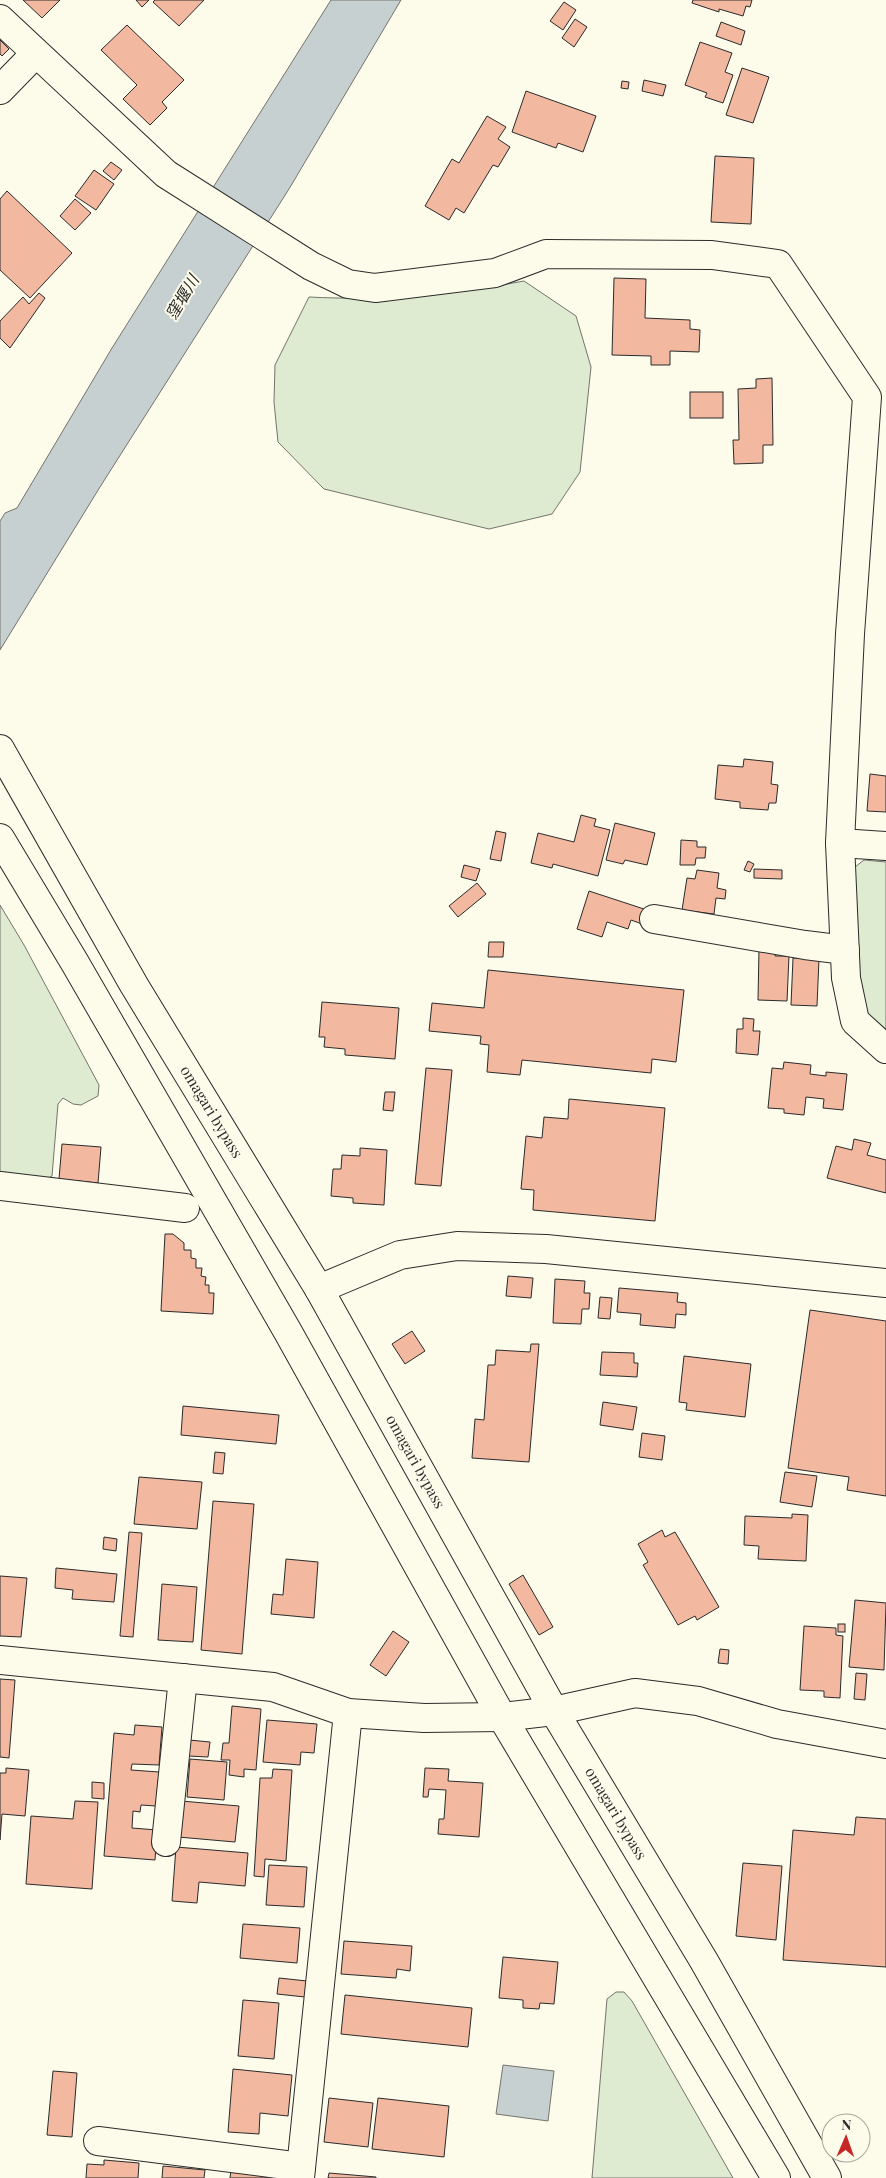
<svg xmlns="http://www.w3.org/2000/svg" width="886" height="2178" font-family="'Playfair Display','Noto Sans JP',serif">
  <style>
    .green { fill: #deebd1; stroke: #74746e }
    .water { fill: #c7d0d0; stroke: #74746e }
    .building { fill: #f2b8a0; stroke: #2b2b2b }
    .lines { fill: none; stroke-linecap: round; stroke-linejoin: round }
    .minor-casing { stroke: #2b2b2b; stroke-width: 30 }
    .highway-casing { stroke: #2b2b2b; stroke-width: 30 }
    .minor { stroke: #fdfbea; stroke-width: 28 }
    .highway { stroke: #fdfbea; stroke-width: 28 }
    .labels { text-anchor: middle; stroke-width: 4; stroke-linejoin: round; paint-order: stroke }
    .street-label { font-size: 15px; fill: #2b2b2b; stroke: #fdfbea }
    .water-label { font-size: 16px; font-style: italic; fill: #2b2b2b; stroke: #fdfbea }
  </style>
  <rect width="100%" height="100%" fill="#fdfbea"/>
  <!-- green -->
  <g class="green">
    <path d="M524 281 576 316 591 367 580 472 552 514 489 529 324 489 278 442 274 402 275 365 309 297C381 301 454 294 524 281Z"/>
    <polygon points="864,860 886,862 886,1035 860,1009 852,879 855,867"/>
    <polygon points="0,905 24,945 99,1085 98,1096 81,1105 73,1104 63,1098 58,1104 52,1176 41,1182 0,1178"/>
    <polygon points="616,1992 624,1992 632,2001 733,2178 592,2178 607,1999"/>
  </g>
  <!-- water -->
  <g class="water">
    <polygon points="331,0 401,0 289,189 100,487 0,650 0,521 5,513 17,508 112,348"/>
    <polygon points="503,2065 554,2071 548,2121 496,2114"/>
  </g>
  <!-- building -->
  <g class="building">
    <polygon points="23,0 60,0 42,18"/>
    <polygon points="136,0 149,0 142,7"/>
    <polygon points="155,0 204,0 179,26 153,2"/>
    <polygon points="693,0 752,0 750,7 746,6 743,16 719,9 719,12 692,3"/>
    <polygon points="564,2 576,10 563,30 550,21"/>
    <polygon points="575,19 587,27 574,47 562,38"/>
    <polygon points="721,22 745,31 741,45 716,36"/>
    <polygon points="127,25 184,80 162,102 167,108 150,125 123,99 137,85 101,50"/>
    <polygon points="0,40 9,49 2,56 0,54"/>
    <polygon points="700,42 732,53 725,72 733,75 723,103 705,97 707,93 685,85"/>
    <polygon points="742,68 769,77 753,123 726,115"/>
    <polygon points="644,80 666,85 663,96 642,91"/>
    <polygon points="622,81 629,82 628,89 621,88"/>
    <polygon points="526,91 596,116 583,152 558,143 556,148 512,132"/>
    <polygon points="487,116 506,127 498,139 510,147 498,167 493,165 464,213 456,208 449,220 425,206 452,159 459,163"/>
    <polygon points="715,156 754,158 751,224 711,222"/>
    <polygon points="111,162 122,170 114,180 103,171"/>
    <polygon points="94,170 114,184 96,210 75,196"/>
    <polygon points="7,191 72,253 30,298 0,270 0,199"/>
    <polygon points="75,199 91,213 75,230 60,216"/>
    <polygon points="614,278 646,279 645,318 690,320 690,329 700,330 699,352 670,351 670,365 651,365 651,356 612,355"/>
    <polygon points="39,293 45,298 10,348 0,338 0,321 23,297 29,304"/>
    <polygon points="772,378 773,445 763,445 763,463 734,464 733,440 739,440 738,389 756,388 756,379"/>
    <rect x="690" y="392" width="33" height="26"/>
    <polygon points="744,759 773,762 771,784 778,785 776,803 769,803 768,810 740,808 740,802 715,799 718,765 743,767"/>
    <polygon points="870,774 886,776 886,812 867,811"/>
    <polygon points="581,815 596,819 594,826 610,830 598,876 553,864 552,868 531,863 538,833 574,842"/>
    <polygon points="615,823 655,833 647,865 625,860 623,864 606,860"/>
    <polygon points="496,831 506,833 501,861 490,859"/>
    <polygon points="681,840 697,841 697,847 706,847 705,858 696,858 695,865 680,865"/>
    <polygon points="748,861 754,864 750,872 744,870"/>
    <polygon points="464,865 480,869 476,881 461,877"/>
    <polygon points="754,869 782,870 782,879 754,878"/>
    <polygon points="697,870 719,873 717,888 726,890 725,899 716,898 714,914 682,910 687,878 695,879"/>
    <polygon points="477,883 486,894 458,917 449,906"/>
    <polygon points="589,891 647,910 642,924 631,920 628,929 607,922 602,937 577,929"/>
    <polygon points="489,942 504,942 503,957 488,957"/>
    <polygon points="759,949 776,949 775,956 789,956 787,1001 758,1000"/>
    <polygon points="793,958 819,959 817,1006 791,1005"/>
    <polygon points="488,970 684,990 676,1062 652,1059 651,1073 522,1060 520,1075 487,1072 489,1045 480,1044 481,1036 429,1031 432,1003 484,1008"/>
    <polygon points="322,1002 399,1008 395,1059 345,1055 345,1049 324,1047 325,1037 319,1037"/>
    <polygon points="743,1018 754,1019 753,1031 760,1031 758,1055 736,1053 737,1029 743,1029"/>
    <polygon points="784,1062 811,1065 810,1074 826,1076 826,1072 847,1074 843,1110 823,1108 824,1099 806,1097 804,1115 784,1113 784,1109 768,1108 772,1068 783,1069"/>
    <polygon points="426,1068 452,1070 441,1186 415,1184"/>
    <polygon points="385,1092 395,1092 393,1111 383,1110"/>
    <polygon points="569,1099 665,1108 655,1221 533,1210 534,1190 521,1189 526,1136 542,1138 544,1117 568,1119"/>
    <polygon points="854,1139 871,1143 867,1155 886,1160 886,1193 827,1178 836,1146 852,1150"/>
    <polygon points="62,1144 101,1147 98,1183 59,1179"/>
    <polygon points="360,1148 387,1150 384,1205 353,1203 353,1198 331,1196 333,1169 341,1169 342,1155 360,1156"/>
    <polygon points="165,1234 173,1234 184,1243 184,1250 191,1250 191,1258 196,1259 196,1268 202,1268 201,1276 206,1277 205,1285 209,1285 209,1293 214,1293 213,1314 161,1311"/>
    <polygon points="508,1276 533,1278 531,1298 506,1296"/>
    <polygon points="555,1279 585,1281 584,1293 590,1293 589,1309 582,1309 581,1324 553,1323"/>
    <polygon points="619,1288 678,1293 677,1302 686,1303 686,1315 676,1314 675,1328 640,1325 641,1314 617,1312"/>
    <polygon points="600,1297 612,1298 610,1319 598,1318"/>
    <polygon points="810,1310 886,1321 886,1496 847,1490 849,1477 788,1468"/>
    <polygon points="412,1331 425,1351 405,1364 392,1344"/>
    <polygon points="531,1344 539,1344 529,1462 472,1458 475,1419 484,1420 488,1365 495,1365 496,1350 530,1352"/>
    <polygon points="602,1352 634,1353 634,1363 638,1363 637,1377 600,1375"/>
    <polygon points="684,1356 751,1364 745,1417 686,1410 687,1403 679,1402"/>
    <polygon points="603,1402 637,1407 633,1430 600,1425"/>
    <polygon points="183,1406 279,1415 276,1444 181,1435"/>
    <polygon points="642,1433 665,1436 662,1460 639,1457"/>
    <polygon points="215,1452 225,1453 223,1474 213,1473"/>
    <polygon points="785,1472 817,1476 812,1507 780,1502"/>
    <polygon points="139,1477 202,1482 197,1529 134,1524"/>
    <polygon points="213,1501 254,1504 242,1654 201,1650"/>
    <polygon points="792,1514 808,1515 806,1561 758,1559 759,1546 744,1545 745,1516 792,1518"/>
    <polygon points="662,1530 665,1537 675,1532 719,1607 697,1620 695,1616 678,1625 643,1565 648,1562 638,1544"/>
    <polygon points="129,1532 142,1533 133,1637 120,1636"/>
    <polygon points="104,1537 117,1539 116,1551 103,1549"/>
    <polygon points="286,1559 318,1562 314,1618 271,1614 273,1594 283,1595"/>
    <polygon points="56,1568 117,1574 114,1602 72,1599 73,1590 55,1588"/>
    <polygon points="523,1575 553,1627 539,1635 509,1584"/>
    <polygon points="0,1576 27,1578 21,1637 0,1636"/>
    <polygon points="162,1584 197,1587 193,1642 158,1640"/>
    <polygon points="855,1600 886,1603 884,1670 849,1667"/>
    <rect x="838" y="1624" width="7" height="8"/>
    <polygon points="804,1626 836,1628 836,1635 843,1636 840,1698 824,1697 824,1691 800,1690"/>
    <polygon points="393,1631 409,1642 386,1676 370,1665"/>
    <polygon points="720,1649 729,1650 728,1664 718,1663"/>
    <polygon points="856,1673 867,1674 865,1700 854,1699"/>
    <polygon points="0,1679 15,1680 9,1758 0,1757"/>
    <polygon points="232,1706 261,1709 256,1770 244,1769 244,1777 229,1775 230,1760 221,1760 223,1743 229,1743"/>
    <polygon points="267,1720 317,1724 314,1753 301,1752 300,1765 263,1762"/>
    <polygon points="135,1725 162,1727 159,1765 132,1764 131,1770 159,1772 156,1806 141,1805 140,1812 133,1811 132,1828 157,1830 155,1860 104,1856 114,1733 134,1735"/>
    <polygon points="189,1740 210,1742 208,1757 188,1756"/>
    <polygon points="190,1759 227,1762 224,1800 187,1797"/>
    <polygon points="6,1768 29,1770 25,1816 2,1814 0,1840 0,1773 6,1773"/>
    <polygon points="425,1768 449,1769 448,1781 483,1783 479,1837 438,1834 439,1819 444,1819 446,1790 429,1789 428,1797 423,1797"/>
    <polygon points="273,1769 292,1770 286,1861 265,1859 264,1877 254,1876 260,1778 272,1778"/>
    <polygon points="92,1782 104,1783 104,1799 92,1798"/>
    <polygon points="75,1801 98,1802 92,1889 26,1884 31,1816 73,1819"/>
    <polygon points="181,1801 239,1806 235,1842 178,1837"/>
    <polygon points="856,1817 886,1819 886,1967 783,1960 793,1830 854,1835"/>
    <polygon points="176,1847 248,1853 245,1886 199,1882 197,1903 172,1901"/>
    <polygon points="743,1863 782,1866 776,1940 736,1936"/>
    <polygon points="269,1865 307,1867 304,1907 266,1905"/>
    <polygon points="243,1924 300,1928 297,1963 240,1958"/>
    <polygon points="344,1941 412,1946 410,1971 397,1969 396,1978 341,1974"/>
    <polygon points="503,1957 558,1962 554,2004 540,2003 539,2009 523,2008 523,2000 499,1998"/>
    <polygon points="279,1978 307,1981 305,1997 277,1994"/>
    <polygon points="345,1995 472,2008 468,2047 341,2034"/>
    <polygon points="243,2000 279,2003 274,2059 238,2056"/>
    <polygon points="233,2069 292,2075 288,2116 260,2113 259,2134 228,2132"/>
    <polygon points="53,2071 77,2073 72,2137 47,2135"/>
    <polygon points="329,2098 373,2103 368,2147 324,2142"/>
    <polygon points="378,2098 449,2106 444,2157 372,2149"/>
    <polygon points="104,2160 139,2163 138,2178 86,2178 87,2164 104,2165"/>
    <polygon points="163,2166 205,2170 204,2178 162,2178"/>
    <polygon points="231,2170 287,2178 230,2178"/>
    <polygon points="329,2173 376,2177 376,2178 328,2178"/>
  </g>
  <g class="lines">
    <defs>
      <g id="minor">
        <polyline points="0,19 166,174 311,266 348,284 375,288 495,273 546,254 712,255 778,264 867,397 850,634 840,843 846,978 855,1021 886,1049"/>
        <polyline points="0,90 35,54"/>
        <polyline points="840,843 886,846"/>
        <polyline points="654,919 805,945 845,950"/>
        <polyline points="0,1186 185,1208"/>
        <polyline points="319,1289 400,1255 457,1246 546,1249 886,1283"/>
        <polyline points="0,1660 273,1687 348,1713 424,1718 502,1717 554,1711 635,1693 698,1701 777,1724 886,1744"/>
        <polyline points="166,1842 183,1678"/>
        <polyline points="98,2141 301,2167"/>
        <polyline points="300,2178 348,1713"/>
      </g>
      <g id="highway">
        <path id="s1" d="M0 749 134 985 319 1289 554 1711 704 1961 827 2178"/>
        <polyline points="0,838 75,963 288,1332 502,1717 776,2178"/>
      </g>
    </defs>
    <!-- minor casing -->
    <use href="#minor" class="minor-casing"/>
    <!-- highway casing -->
    <use href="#highway" class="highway-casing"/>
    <!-- minor -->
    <use href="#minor" class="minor"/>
    <!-- highway -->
    <use href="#highway" class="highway"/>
  </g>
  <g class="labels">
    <!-- street labels -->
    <g class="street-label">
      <text dy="5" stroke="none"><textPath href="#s1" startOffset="420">omagari bypass</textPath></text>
      <text dy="5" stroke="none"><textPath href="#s1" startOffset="825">omagari bypass</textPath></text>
      <text dy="5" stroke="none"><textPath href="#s1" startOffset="1230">omagari bypass</textPath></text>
    </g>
    <!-- water labels -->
    <g class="water-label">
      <text transform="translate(182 297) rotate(-59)" y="6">窪堰川</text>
    </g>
  </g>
  <!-- north arrow -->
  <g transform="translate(846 2138) rotate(2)"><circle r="24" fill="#fdfbea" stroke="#a9a89e"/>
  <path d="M0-4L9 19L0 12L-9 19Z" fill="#c62828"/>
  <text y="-8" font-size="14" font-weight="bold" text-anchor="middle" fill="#2b2b2b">N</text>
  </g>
</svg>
